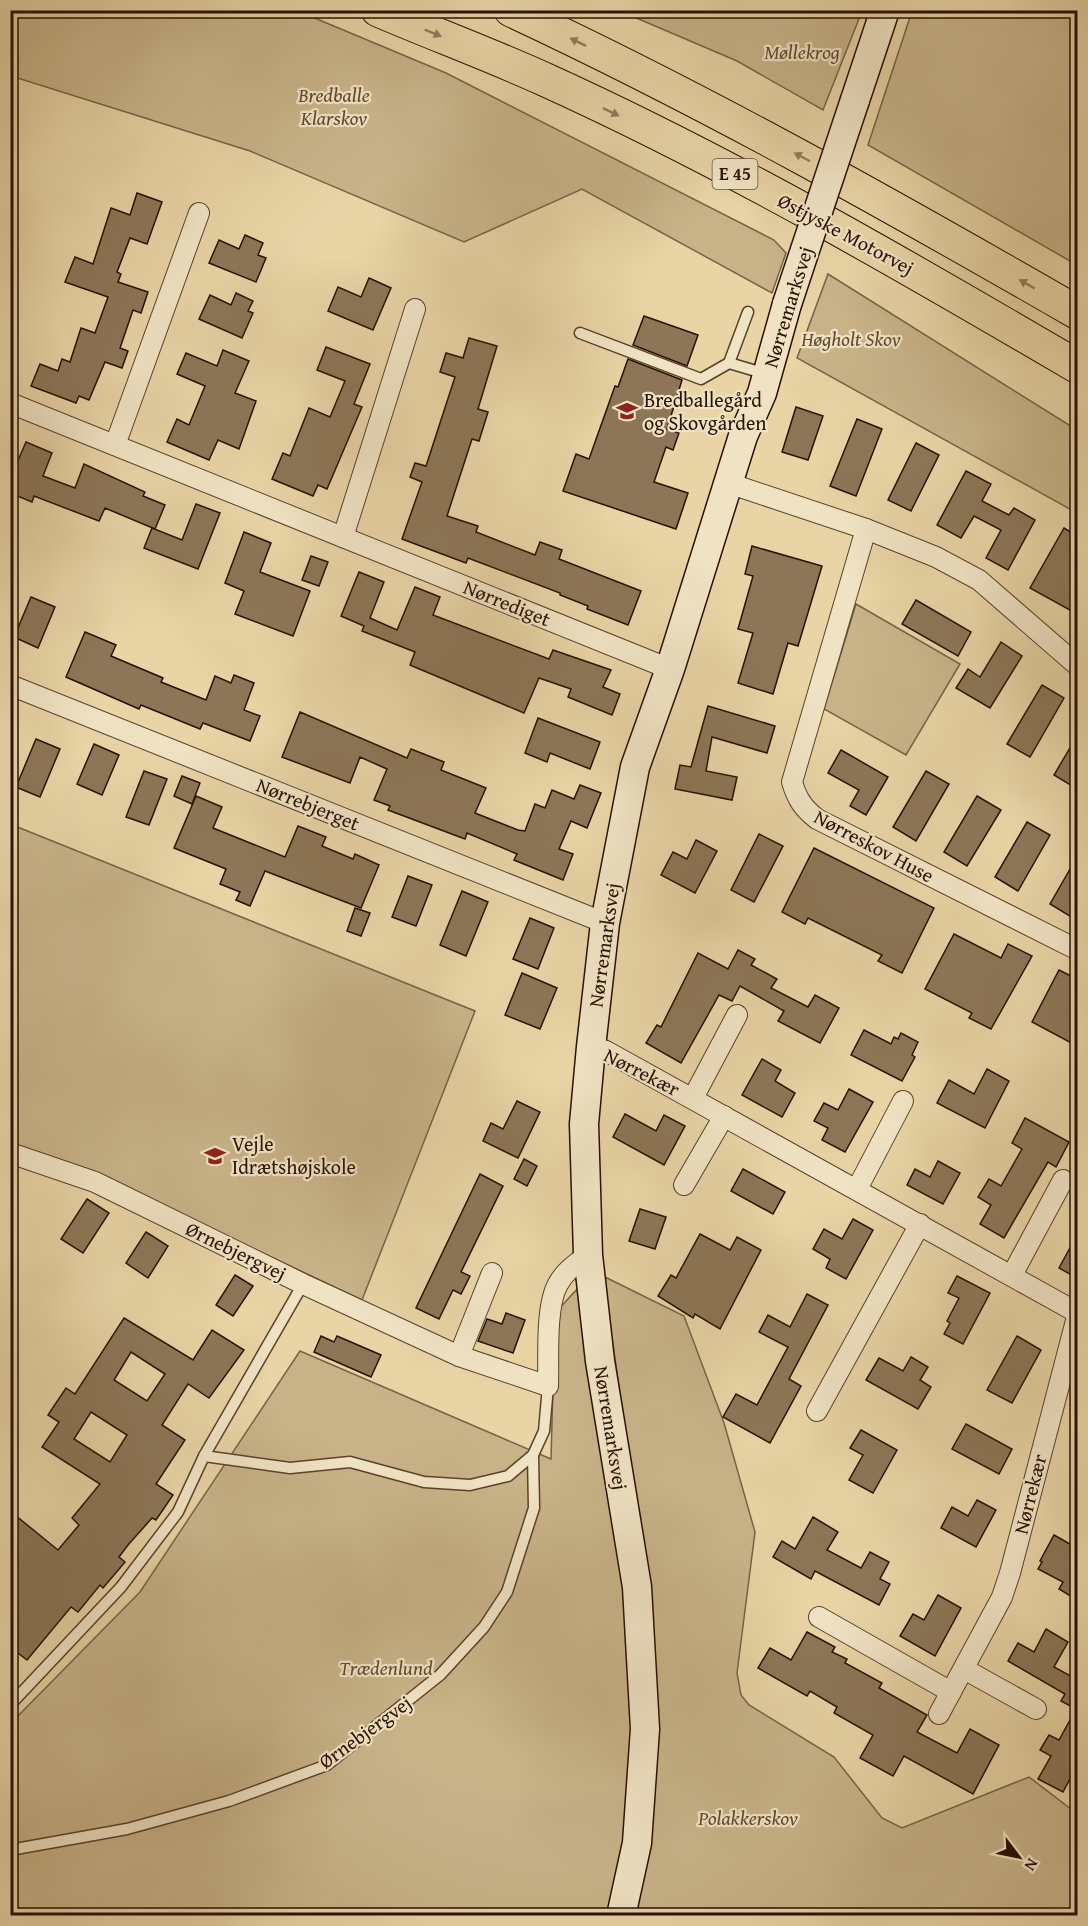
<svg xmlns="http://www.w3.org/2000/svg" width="1088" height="1926" font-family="'Gentium Book Plus',serif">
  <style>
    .green { fill: #c8b389; stroke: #786246; stroke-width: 1.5 }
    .building { fill: #8c7657; stroke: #291002; stroke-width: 1.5; fill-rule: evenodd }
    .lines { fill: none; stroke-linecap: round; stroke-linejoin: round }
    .lane-casing { stroke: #59412b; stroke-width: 13 }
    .street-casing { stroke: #59412b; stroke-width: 22 }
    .secondary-casing { stroke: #291002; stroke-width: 31 }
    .highway-casing { stroke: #291002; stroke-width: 35 }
    .lane { stroke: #f0e3c4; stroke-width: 10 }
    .street { stroke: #f0e3c4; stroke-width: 20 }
    .secondary { stroke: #f0e3c4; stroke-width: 28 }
    .highway { stroke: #e8d4a5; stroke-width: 33 }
    .secondary-bridge-casing { stroke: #291002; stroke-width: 31; stroke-linecap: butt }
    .secondary-bridge { stroke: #f0e3c4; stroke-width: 28 }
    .oneway { fill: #927c5c }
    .labels { text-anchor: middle; stroke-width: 4.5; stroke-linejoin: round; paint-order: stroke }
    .shield { fill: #f0e3c4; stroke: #654f3c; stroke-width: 1.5 }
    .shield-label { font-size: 18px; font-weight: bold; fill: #291002 }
    .park-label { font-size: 20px; font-style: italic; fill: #614931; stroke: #f0e3c4 }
    .street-label { font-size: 20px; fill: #291002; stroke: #f0e3c4 }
    .poi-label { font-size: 20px; fill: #291002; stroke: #f0e3c4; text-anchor: start }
  </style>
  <rect width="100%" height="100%" fill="#e8d4a5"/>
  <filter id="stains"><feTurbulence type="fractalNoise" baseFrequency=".00333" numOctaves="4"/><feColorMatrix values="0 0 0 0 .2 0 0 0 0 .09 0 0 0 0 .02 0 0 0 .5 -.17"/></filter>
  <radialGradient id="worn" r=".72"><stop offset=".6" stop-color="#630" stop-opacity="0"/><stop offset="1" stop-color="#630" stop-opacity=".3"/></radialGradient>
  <!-- green -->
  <g class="green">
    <polygon points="1071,10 1078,14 1077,265 868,145 912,11"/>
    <polygon points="10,11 298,11 446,73 774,240 786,253 772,293 582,189 464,242 250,151 11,76"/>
    <polygon points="620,11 862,11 823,110 737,61"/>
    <polygon points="828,274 1077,430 1077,513 797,358"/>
    <polygon points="856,604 960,664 906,755 824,709"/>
    <polygon points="10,824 475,1011 362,1300 98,1175 11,1148"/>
    <polygon points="603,1276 684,1316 724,1423 755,1532 737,1673 741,1695 749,1705 834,1757 882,1818 902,1828 1029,1777 1071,1809 1077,1802 1077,1915 630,1915 650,1600"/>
    <polygon points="580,1286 634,1649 627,1835 612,1915 11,1916 11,1723 140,1592 300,1351 551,1459 555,1313"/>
  </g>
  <!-- building -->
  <g class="building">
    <polygon points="137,193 162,202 147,244 130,238 117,272 121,274 118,282 148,292 141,313 133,310 120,348 128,351 122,368 105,362 89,400 79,396 76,403 31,386 40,364 58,371 62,359 70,362 81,328 95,333 108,297 65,282 75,257 93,264 111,208 130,215"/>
    <polygon points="245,235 263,243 258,255 266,258 256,282 209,263 219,240 239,249"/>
    <polygon points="369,278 391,288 373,330 328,311 338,287 361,297"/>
    <polygon points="236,293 253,301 248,311 253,313 242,338 199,319 210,295 231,305"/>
    <polygon points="644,316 698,335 687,366 633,345"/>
    <polygon points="469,338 497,346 478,409 488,412 479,441 472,439 447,516 478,526 476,532 535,555 540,542 562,550 559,559 641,591 628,625 587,609 588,606 560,595 560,593 468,558 466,563 402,539 422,482 410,477 415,463 426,466 455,377 440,372 446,353 463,358"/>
    <polygon points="326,347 370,364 354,404 362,407 327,489 318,485 313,496 272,479 283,453 290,456 309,408 330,417 345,381 317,370"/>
    <polygon points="223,350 249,361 235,393 256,401 239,449 218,440 209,460 167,442 177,419 189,425 205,386 177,374 186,353 217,366"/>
    <polygon points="628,359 682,380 667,429 679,433 673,450 666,447 654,482 688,493 676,529 563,491 576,454 589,459 615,386 618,387"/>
    <polygon points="796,407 823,416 808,460 782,452"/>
    <polygon points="857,419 882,429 856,496 830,486"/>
    <polygon points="26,442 52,453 43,476 75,488 84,464 145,492 143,496 165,505 155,529 105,508 99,521 34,496 32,502 10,493 10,479"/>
    <polygon points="916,443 939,455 911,511 888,500"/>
    <polygon points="966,471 991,484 982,501 1009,515 1014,508 1035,520 1008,570 986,558 1001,530 974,516 961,538 937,525"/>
    <polygon points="196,504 220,513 198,569 144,548 152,528 182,540"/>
    <polygon points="1064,528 1077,536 1077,614 1030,588"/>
    <polygon points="244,532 271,543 260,572 310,591 293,636 235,614 244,591 225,583"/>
    <polygon points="752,546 822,566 798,646 788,643 773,694 738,683 753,633 738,629 753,576 745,574"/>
    <polygon points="311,556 328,562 319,586 302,580"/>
    <polygon points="359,572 384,582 370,618 397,630 415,587 440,597 433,615 549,659 553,650 611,670 603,687 620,694 612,715 568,697 571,689 539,678 524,713 410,665 415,652 362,631 364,626 341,616"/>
    <polygon points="31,597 55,607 38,648 14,637"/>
    <polygon points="916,600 971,632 958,656 902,624"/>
    <polygon points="85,632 116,645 111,656 163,678 161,682 206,700 215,676 231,683 234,675 254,683 244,710 260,716 250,741 203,723 200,729 141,705 139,709 66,677"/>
    <polygon points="1001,642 1022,656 990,708 956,688 968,669 980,677"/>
    <polygon points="1042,685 1064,698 1030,757 1007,744"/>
    <polygon points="708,706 775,726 767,753 712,737 706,771 737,777 732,800 675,789 680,765 691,767"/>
    <polygon points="300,712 407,758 411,749 444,762 441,770 486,788 475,813 518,830 525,831 535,804 545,808 552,790 574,799 580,785 601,793 587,828 571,821 559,849 573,854 563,880 514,860 517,854 467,833 465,839 388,810 390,806 374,800 387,769 360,757 350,783 282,757"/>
    <polygon points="538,718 600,742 590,769 550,753 547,762 525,753"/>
    <polygon points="1077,736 1077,789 1054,775"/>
    <polygon points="36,739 60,749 40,797 16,787"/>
    <polygon points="94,744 119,755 102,795 77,784"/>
    <polygon points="841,750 888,777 866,815 850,806 859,790 828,773"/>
    <polygon points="144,771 167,779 149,825 126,817"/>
    <polygon points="926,771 949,784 916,841 893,827"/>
    <polygon points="182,776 200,783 192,804 174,796"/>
    <polygon points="196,796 222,807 213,828 285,857 298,826 326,837 322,846 353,859 355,854 379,865 361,908 265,871 250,906 236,900 240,892 220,884 226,869 174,848"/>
    <polygon points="977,796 1001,810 967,866 944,852"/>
    <polygon points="1027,822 1050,835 1018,891 995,877"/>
    <polygon points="759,834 783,846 754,902 731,890"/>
    <polygon points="696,840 717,851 695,893 661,875 673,852 687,859"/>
    <polygon points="814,848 934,908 902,973 878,961 882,955 808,918 805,924 782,912"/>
    <polygon points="1077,857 1077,910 1073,918 1050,904"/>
    <polygon points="408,876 432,885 416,926 392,917"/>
    <polygon points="462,891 488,902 466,956 440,945"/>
    <polygon points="355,908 370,913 361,936 347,931"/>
    <polygon points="530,918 554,928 538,969 513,959"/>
    <polygon points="954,934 1001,958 1008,944 1032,956 991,1029 969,1018 972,1013 925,989"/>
    <polygon points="738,950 755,959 751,965 777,979 771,988 808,1007 815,995 839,1008 820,1043 778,1021 784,1011 740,986 732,1001 719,995 681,1063 646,1043 657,1025 661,1027 698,953 728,969"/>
    <polygon points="1059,970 1077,979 1077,1046 1032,1022"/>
    <polygon points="522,973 557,988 540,1029 505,1015"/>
    <polygon points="864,1030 891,1044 894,1037 898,1039 901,1033 918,1042 912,1055 915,1057 902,1081 851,1055"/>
    <polygon points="762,1059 781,1070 775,1081 795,1093 782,1117 742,1095"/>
    <polygon points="987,1069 1009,1081 985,1128 937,1103 949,1080 974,1094"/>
    <polygon points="849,1089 873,1102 845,1152 822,1140 828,1128 814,1121 824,1103 838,1110"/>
    <polygon points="517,1101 540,1112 518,1158 483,1141 491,1123 503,1129"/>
    <polygon points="625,1114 656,1131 664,1115 685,1126 664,1165 613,1137"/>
    <polygon points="1025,1118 1069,1142 1056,1167 1048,1162 1004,1238 980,1224 991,1205 978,1197 989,1179 1001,1186 1022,1149 1012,1143"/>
    <polygon points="524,1159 537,1166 527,1186 514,1179"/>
    <polygon points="938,1161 960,1173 943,1204 907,1185 915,1169 930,1177"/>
    <polygon points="743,1169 785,1192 773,1214 731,1191"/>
    <polygon points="480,1174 503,1186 461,1272 470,1276 461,1294 453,1290 439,1319 416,1308"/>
    <polygon points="87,1199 109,1213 83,1253 61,1239"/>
    <polygon points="640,1209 666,1217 655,1249 629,1241"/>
    <polygon points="853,1219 873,1230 846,1279 826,1268 830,1259 813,1249 824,1229 842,1239"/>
    <polygon points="146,1232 168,1246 148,1278 126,1263"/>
    <polygon points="700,1234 730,1250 737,1237 761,1250 720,1329 695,1314 693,1318 658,1296 671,1275 676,1278"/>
    <polygon points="1077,1235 1077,1278 1059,1268"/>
    <polygon points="235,1275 253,1286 233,1316 216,1305"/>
    <polygon points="957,1276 990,1293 963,1344 944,1334 950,1323 947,1321 959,1298 948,1293"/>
    <polygon points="807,1294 828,1305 789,1379 801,1386 770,1443 723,1417 736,1394 757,1405 788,1347 759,1332 768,1315 790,1327"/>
    <polygon points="506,1313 525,1320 513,1353 478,1341 487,1319 502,1324"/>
    <path d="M124 1318 193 1360 212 1330 244 1350 209 1398 188 1384 162 1425 185 1440 156 1484 173 1495 156 1520 152 1518 128 1545 119 1557 125 1562 103 1588 100 1585 78 1612 71 1607 27 1660 10 1647V1511L58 1550 79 1525 72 1518 100 1484 42 1447 59 1422 48 1415 66 1388 75 1394ZM131 1352 165 1374 147 1401 114 1380ZM91 1412 127 1435 110 1462 74 1439Z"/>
    <polygon points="321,1336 334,1342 337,1336 381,1355 371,1377 314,1352"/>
    <polygon points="1017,1336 1041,1350 1012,1403 987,1390"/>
    <polygon points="911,1357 928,1367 920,1380 931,1387 918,1409 866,1380 879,1358 903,1371"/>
    <polygon points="966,1424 1012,1449 999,1474 952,1449"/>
    <polygon points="861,1430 897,1450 873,1493 849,1480 863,1455 850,1448"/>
    <polygon points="977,1500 996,1510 976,1547 941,1528 952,1507 968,1516"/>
    <polygon points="813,1517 838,1532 827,1550 861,1568 870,1552 889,1562 880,1579 890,1584 879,1605 815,1571 811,1579 773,1557 782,1541 795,1549"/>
    <polygon points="1054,1535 1077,1548 1077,1600 1059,1589 1063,1582 1038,1569 1042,1562 1040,1561"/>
    <polygon points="938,1595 961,1608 935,1656 900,1636 913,1614 924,1620"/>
    <polygon points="1046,1629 1068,1642 1054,1667 1074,1678 1077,1671 1077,1766 1063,1792 1038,1779 1051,1756 1040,1750 1049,1735 1059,1740 1076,1709 1061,1701 1065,1694 1008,1661 1018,1643 1034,1652"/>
    <polygon points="807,1632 835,1647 832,1652 847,1659 845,1663 882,1683 879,1688 927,1715 917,1732 957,1753 970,1729 999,1745 973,1794 904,1756 893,1776 860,1758 873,1735 834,1713 837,1707 810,1691 807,1696 758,1668 770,1648 791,1660"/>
  </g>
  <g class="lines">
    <defs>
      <g id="lane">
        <polyline points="580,333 701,379 729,363 766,374"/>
        <polyline points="729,363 748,312"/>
        <polyline points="204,1456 290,1468 350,1462 424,1482 470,1485 508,1476 533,1455 544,1431 548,1386"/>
        <polyline points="10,1705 121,1587 178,1512 204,1456 303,1284"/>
        <polyline points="10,1850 127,1829 229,1801 327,1765 440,1675 484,1627 507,1592 534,1508 533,1455"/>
      </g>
      <g id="street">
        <polyline points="10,403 670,669"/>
        <polyline points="115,445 199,213"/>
        <polyline points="728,483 866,529 936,557 979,580 1078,666"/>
        <path d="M866 529 792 782C797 799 803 808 817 819L1078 950"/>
        <polyline points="343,537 415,309"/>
        <polyline points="10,685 605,923"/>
        <polyline points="591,1047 606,1051 1078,1313 1010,1573 1002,1597 939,1714"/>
        <polyline points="693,1098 737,1015"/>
        <path d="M10 1153 95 1182 303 1284 459 1356 548 1386C549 1359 545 1307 558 1284 565 1271 577 1263 588 1255"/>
        <polyline points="684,1185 724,1116"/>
        <polyline points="857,1189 903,1101"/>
        <polyline points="1012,1275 1063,1180"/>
        <polyline points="459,1356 492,1273"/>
        <polyline points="817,1411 920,1224"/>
        <polyline points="819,1617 951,1692"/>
        <polyline points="964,1669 1036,1709"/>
      </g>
      <g id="secondary">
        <polyline points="855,100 885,10"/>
        <polyline points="621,1916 637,1843 645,1729 637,1587 600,1361 588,1255 584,1124 591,1047 605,923 635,767 670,669 743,436 762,393 787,304"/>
      </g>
      <g id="highway">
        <path d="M378 10C434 34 491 55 546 80 729 163 904 265 1078 367"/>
        <path d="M511 10C706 101 892 206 1078 313"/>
      </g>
    </defs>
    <!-- lane casing -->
    <use href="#lane" class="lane-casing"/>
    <!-- street casing -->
    <use href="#street" class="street-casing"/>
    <!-- secondary casing -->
    <use href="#secondary" class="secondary-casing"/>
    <!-- highway casing -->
    <use href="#highway" class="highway-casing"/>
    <!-- lane -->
    <use href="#lane" class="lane"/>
    <!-- street -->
    <use href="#street" class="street"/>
    <!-- secondary -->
    <use href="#secondary" class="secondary"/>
    <!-- highway -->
    <use href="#highway" class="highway"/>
    <defs>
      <polyline id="secondary-bridge" points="787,304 855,100"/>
    </defs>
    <!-- secondary-bridge casing -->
    <use href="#secondary-bridge" class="secondary-bridge-casing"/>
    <!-- secondary-bridge -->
    <use href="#secondary-bridge" class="secondary-bridge"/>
  </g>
  <!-- one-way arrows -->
  <defs><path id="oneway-solid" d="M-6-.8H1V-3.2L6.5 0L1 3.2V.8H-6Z" transform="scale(1.5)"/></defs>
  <g class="oneway">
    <use href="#oneway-solid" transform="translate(433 33) rotate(22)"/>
    <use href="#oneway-solid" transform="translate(578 42) rotate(-154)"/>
    <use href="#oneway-solid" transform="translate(611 112) rotate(26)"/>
    <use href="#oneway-solid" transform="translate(802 157) rotate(-152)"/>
    <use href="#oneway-solid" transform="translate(1027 284) rotate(-150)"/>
  </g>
  <!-- icons -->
  <defs>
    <symbol id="school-bare" viewBox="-9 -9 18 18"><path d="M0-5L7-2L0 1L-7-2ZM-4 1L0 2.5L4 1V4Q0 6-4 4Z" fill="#8f2418" stroke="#f0e3c4" stroke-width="2.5" paint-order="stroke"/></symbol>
    <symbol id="university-bare" viewBox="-9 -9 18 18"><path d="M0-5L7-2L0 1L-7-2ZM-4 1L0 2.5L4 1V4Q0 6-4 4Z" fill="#8f2418" stroke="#f0e3c4" stroke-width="2.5" paint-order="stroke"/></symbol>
  </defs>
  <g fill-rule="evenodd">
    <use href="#school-bare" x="612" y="396" width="30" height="30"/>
    <use href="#university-bare" x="200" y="1141" width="30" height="30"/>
  </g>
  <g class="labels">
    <!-- shield labels -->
    <rect class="shield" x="712.5" y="159" width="45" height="30" rx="4.5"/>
    <g class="shield-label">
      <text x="735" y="180">E 45</text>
    </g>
    <!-- park labels -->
    <g class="park-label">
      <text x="802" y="59">Møllekrog</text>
      <text x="334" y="102">Bredballe<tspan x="334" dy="23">Klarskov</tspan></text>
      <text x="851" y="346">Høgholt Skov</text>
      <text x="386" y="1675">Trædenlund</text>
      <text x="748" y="1825">Polakkerskov</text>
    </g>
    <!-- street labels -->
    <g class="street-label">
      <text transform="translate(846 234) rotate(28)" y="7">Østjyske Motorvej</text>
      <text transform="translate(788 307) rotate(-73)" y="7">Nørremarksvej</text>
      <text transform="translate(507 603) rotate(22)" y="7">Nørrediget</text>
      <text transform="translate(308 804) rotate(22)" y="7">Nørrebjerget</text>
      <text transform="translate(874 846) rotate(28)" y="7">Nørreskov Huse</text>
      <text transform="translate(604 945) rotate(-82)" y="7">Nørremarksvej</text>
      <text transform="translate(642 1072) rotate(27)" y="7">Nørrekær</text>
      <text transform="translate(236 1251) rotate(26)" y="7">Ørnebjergvej</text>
      <text transform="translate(611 1428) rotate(81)" y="7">Nørremarksvej</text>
      <text transform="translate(1030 1494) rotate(-76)" y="7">Nørrekær</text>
      <text transform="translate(365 1732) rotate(-36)" y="7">Ørnebjergvej</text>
    </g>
    <!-- poi labels -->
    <g class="poi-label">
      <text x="644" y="407">Bredballegård<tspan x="644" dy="23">og Skovgården</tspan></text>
      <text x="232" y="1151">Vejle<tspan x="232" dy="23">Idrætshøjskole</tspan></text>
    </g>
  </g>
  <!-- margin -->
  <rect width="1088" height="1926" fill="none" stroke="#e8d4a5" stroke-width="36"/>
  <rect x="12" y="12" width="1064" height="1902" fill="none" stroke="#291002" stroke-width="3"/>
  <rect x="18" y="18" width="1052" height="1890" fill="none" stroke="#291002" stroke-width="1.5"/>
  <!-- north arrow -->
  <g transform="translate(1019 1857) rotate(122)" stroke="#f0e3c4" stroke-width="4.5" paint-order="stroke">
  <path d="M0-4.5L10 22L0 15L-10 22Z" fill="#291002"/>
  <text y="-9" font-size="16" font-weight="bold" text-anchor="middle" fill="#291002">N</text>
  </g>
  <rect width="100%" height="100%" filter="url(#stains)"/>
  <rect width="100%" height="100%" fill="url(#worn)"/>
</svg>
